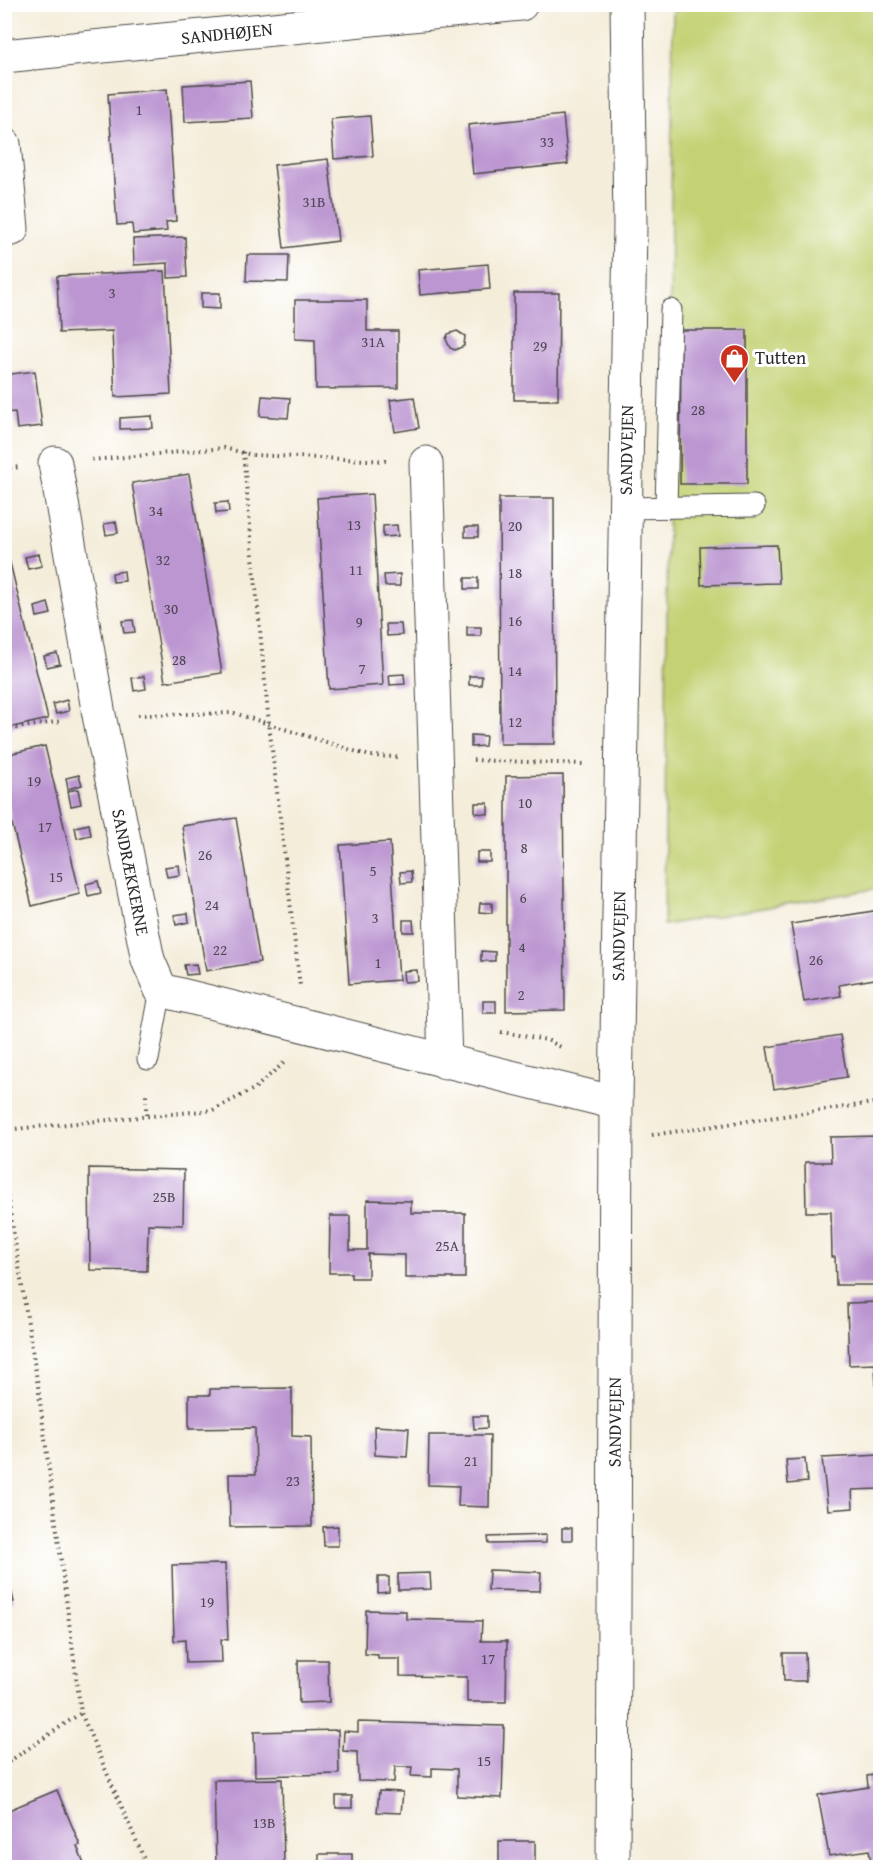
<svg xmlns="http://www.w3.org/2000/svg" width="885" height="1872" font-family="'Gentium Book Plus',serif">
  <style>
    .green { fill: #c4d274; stroke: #787e50; stroke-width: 1.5 }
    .building { fill: #bc96d1 }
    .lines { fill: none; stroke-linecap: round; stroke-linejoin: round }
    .lane-casing { stroke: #494845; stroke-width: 23 }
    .street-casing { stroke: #494845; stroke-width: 35 }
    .path { stroke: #494845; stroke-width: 4; stroke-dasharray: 1.5 4.5; stroke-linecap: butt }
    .lane { stroke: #fff; stroke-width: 21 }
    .street { stroke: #fff; stroke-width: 33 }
    .labels { text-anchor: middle; stroke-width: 6; stroke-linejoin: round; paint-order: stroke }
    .number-label { font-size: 15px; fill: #4f4654 }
    .street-label { font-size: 18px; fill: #2b2b2b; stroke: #fff }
    .poi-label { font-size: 18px; fill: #2b2b2b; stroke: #fff; text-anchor: start }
  </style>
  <rect width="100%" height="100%" fill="#fff"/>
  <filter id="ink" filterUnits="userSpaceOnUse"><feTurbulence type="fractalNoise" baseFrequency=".0167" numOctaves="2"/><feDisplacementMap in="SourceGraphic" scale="12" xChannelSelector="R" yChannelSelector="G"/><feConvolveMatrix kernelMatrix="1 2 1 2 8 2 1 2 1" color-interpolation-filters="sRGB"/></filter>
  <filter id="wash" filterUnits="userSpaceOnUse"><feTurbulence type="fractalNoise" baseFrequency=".008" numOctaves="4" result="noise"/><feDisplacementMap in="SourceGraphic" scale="24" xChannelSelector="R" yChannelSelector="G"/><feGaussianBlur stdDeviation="1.35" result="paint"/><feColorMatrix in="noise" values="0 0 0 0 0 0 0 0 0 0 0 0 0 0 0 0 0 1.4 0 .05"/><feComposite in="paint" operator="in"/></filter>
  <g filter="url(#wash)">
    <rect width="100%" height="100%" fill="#f4edda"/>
    <!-- green -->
    <polygon class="green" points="673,5 880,5 880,888 664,925"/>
    <g id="blocks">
      <!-- building -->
      <g class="building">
        <polygon points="250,81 253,118 185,122 183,85"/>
        <polygon points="167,89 176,221 166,222 167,231 133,234 132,224 117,225 108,94"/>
        <polygon points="563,115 568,164 473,174 468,125"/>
        <polygon points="370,116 373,156 334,159 331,119"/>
        <polygon points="328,159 338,241 284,248 274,165"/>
        <polygon points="185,237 187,277 168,278 168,263 134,265 133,239"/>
        <polygon points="247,255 289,255 288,282 246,281"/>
        <polygon points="488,264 490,289 420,295 418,270"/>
        <polygon points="165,271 171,394 115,397 112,331 59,333 57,276"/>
        <polygon points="201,293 220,293 220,309 201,308"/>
        <polygon points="514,293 559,293 558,400 514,400"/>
        <polygon points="295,300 367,300 367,331 398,331 398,388 316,389 315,340 295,339"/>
        <polygon points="681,330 747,330 747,484 680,484"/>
        <polygon points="457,331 465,336 464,346 455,350 450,348 446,339 448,334"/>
        <polygon points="4,336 11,374 35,371 42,426 17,429 15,412 4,413"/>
        <polygon points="262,396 290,398 288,418 260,416"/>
        <polygon points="414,397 419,428 395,432 390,400"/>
        <polygon points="152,416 153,428 120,429 120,418"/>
        <polygon points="189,474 222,673 165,682 132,483"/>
        <polygon points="372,494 383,685 329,689 317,498"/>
        <polygon points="499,498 554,498 555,744 500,744"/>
        <polygon points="228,502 229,512 216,513 215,503"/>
        <polygon points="116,522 118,533 106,535 104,524"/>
        <polygon points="397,525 398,536 383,537 383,526"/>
        <rect x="465" y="527" width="13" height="10"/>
        <polygon points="4,538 48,719 4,729"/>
        <polygon points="777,545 779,583 701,585 700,547"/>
        <polygon points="39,554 42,566 28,569 25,557"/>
        <polygon points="124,571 125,581 113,582 112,573"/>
        <polygon points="400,574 400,586 385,586 384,575"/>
        <rect x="465" y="578" width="13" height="11"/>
        <polygon points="48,603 51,614 37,617 35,607"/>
        <polygon points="133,620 135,632 124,633 122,621"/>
        <polygon points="386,624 401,624 402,635 387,636"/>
        <rect x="467" y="627" width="14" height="9"/>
        <polygon points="57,653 60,664 47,667 44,656"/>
        <polygon points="404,674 405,684 390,685 389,675"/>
        <polygon points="144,676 146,689 134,691 132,678"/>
        <polygon points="469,676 482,676 481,685 469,685"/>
        <polygon points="67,700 69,711 56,714 53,704"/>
        <polygon points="471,735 486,736 485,746 471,747"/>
        <polygon points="45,746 80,894 32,906 4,790 4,755"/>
        <polygon points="79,775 82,785 68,789 66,778"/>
        <polygon points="563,775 565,1010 506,1011 506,776"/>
        <polygon points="78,789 81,804 71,806 68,791"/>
        <polygon points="475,803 488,803 488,814 475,813"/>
        <polygon points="236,818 260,962 206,971 182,826"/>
        <polygon points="89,824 91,835 77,838 75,827"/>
        <polygon points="390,842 399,980 349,984 340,845"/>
        <rect x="477" y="852" width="13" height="10"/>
        <polygon points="179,865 180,875 167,877 165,867"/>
        <polygon points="411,871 412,882 401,883 400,872"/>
        <polygon points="98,881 101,893 88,896 86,884"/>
        <polygon points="480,903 492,903 492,913 479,912"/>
        <polygon points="880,910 880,978 839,985 841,996 804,1002 791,924"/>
        <polygon points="188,913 189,922 176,925 174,915"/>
        <polygon points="403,920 413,920 414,932 403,932"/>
        <polygon points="481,951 495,952 495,961 481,961"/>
        <polygon points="196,964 198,974 186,975 184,965"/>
        <polygon points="417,970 418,981 404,982 403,971"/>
        <rect x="483" y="1001" width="13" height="12"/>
        <polygon points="840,1035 847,1077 774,1089 767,1047"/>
        <polygon points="880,1136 880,1285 836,1285 835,1257 832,1257 831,1212 806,1212 805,1162 831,1162 830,1137"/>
        <polygon points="89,1168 184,1170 183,1225 148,1224 147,1271 90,1270"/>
        <polygon points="367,1200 411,1201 411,1213 465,1213 465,1278 405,1278 405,1255 368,1254 368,1278 351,1278 351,1273 329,1273 330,1216 350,1216 350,1250 367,1250"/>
        <polygon points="880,1302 880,1412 877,1412 875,1364 849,1365 847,1303"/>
        <polygon points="292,1388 292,1436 311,1437 312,1526 230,1527 229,1474 256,1474 255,1428 189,1429 189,1395 210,1395 210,1389"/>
        <polygon points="473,1416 487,1416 487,1428 474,1429"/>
        <polygon points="374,1426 409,1428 407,1457 375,1455"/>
        <polygon points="429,1435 490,1435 489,1507 458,1506 459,1486 428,1485"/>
        <polygon points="880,1455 880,1489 852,1490 853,1508 828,1510 822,1458"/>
        <polygon points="805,1459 807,1482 788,1484 786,1460"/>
        <polygon points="338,1526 338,1546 324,1546 323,1527"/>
        <rect x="562" y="1528" width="10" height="12"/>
        <polygon points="546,1535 546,1543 489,1544 488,1537"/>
        <polygon points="225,1564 228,1640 221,1639 222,1662 186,1663 185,1640 174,1641 172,1565"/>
        <polygon points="489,1570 541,1572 540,1591 488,1590"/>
        <polygon points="430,1573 431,1589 398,1590 398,1574"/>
        <polygon points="378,1577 389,1577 389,1592 378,1593"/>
        <polygon points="10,1586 14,1602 4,1604 4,1588"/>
        <polygon points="366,1610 406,1611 406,1619 482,1621 481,1641 507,1641 506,1702 467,1702 467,1677 400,1676 400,1659 378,1659 378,1655 365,1654"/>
        <polygon points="783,1653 805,1653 806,1681 784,1681"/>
        <polygon points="298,1660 328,1660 329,1702 299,1703"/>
        <polygon points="358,1722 504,1726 502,1798 457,1796 457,1769 432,1768 432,1777 411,1776 412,1767 395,1767 394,1782 358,1781 357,1752 343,1751 344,1731 358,1732"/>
        <polygon points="338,1730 339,1774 255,1776 254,1732"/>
        <polygon points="880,1774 880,1868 872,1868 869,1850 829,1856 818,1795 868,1787 867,1776"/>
        <polygon points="282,1779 284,1865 216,1866 214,1780"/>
        <polygon points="57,1790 80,1845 77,1846 86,1868 36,1868 35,1864 26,1868 4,1868 4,1812"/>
        <polygon points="379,1791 403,1792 401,1813 377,1812"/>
        <rect x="336" y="1796" width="16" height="12"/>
        <polygon points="499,1841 535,1841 535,1863 499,1864"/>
        <rect x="319" y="1854" width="33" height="14"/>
      </g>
    </g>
  </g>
  <g filter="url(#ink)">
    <use href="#blocks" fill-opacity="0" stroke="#494845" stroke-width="1.5"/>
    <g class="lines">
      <defs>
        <g id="lane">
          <polyline points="666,507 671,310"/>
          <polyline points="624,508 754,506"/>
          <polyline points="148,1059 161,990"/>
        </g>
        <g id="street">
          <path id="s1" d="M4 56 521 4"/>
          <polyline points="4,144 12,229"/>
          <path id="s2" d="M55 463 99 715 148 960 161 990 616 1103"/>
          <polyline points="426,463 445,1062"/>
          <path id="s3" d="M613 1868 616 1103 630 225 627 4"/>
        </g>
      </defs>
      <!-- lane casing -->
      <use href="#lane" class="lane-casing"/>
      <!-- street casing -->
      <use href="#street" class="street-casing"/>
      <!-- path -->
      <g class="path">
        <polyline points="243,452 269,724 300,986"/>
        <polyline points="92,460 224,448 252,455 389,461"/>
        <polyline points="4,469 19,467"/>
        <polyline points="138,715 234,713 370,756 397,757"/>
        <polyline points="4,730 62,721"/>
        <polyline points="473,760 583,764"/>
        <polyline points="501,1032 547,1040 563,1048"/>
        <polyline points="146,1115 146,1091"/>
        <polyline points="4,1130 213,1110 254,1089 287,1060"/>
        <polyline points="652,1135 880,1102"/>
        <polyline points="4,1173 38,1386 81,1713 148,1868"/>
        <polyline points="4,1765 81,1713"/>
      </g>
      <!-- lane -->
      <use href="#lane" class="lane"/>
      <!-- street -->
      <use href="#street" class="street"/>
    </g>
  </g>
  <!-- icons -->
  <defs>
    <symbol id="shop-pin" viewBox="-11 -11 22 30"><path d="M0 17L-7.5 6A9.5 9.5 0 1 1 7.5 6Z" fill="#c8321e" stroke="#fff"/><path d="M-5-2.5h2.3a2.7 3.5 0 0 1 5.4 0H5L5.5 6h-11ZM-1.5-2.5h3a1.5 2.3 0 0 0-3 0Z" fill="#fff"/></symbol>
  </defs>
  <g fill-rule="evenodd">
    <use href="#shop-pin" x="718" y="342" width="33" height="45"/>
  </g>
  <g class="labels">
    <!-- number labels -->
    <g class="number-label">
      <text x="139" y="115">1</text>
      <text x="547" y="147">33</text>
      <text x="314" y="207">31B</text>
      <text x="112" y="298">3</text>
      <text x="373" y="347">31A</text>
      <text x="540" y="351">29</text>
      <text x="698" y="415">28</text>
      <text x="156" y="516">34</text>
      <text x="354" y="530">13</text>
      <text x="515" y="531">20</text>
      <text x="163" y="565">32</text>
      <text x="356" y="575">11</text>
      <text x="515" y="578">18</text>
      <text x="171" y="614">30</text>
      <text x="515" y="626">16</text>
      <text x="359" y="627">9</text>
      <text x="179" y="665">28</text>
      <text x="362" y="674">7</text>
      <text x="515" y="676">14</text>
      <text x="515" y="727">12</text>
      <text x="34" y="786">19</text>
      <text x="525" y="808">10</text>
      <text x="45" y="832">17</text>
      <text x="524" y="853">8</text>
      <text x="205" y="860">26</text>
      <text x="373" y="876">5</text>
      <text x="56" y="882">15</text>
      <text x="523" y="903">6</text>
      <text x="212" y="910">24</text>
      <text x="375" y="923">3</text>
      <text x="522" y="952">4</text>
      <text x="220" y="955">22</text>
      <text x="816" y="965">26</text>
      <text x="378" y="968">1</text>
      <text x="521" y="1000">2</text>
      <text x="164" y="1202">25B</text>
      <text x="447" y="1251">25A</text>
      <text x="471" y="1466">21</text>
      <text x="293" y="1486">23</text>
      <text x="207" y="1607">19</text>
      <text x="488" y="1664">17</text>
      <text x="484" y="1766">15</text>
      <text x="264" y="1828">13B</text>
    </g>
    <!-- street labels -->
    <g class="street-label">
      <text dy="6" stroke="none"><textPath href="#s1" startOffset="224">SANDHØJEN</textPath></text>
      <text dy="6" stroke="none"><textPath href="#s3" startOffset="1418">SANDVEJEN</textPath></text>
      <text dy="6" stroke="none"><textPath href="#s2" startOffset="416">SANDRÆKKERNE</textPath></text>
      <text dy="6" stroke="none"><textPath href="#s3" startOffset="932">SANDVEJEN</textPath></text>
      <text dy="6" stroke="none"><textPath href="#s3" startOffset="446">SANDVEJEN</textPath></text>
    </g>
    <!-- poi labels -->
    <g class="poi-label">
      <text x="755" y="364">Tutten</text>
    </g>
  </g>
  <!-- margin -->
  <rect width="885" height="1872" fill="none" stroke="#fff" stroke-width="24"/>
</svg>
